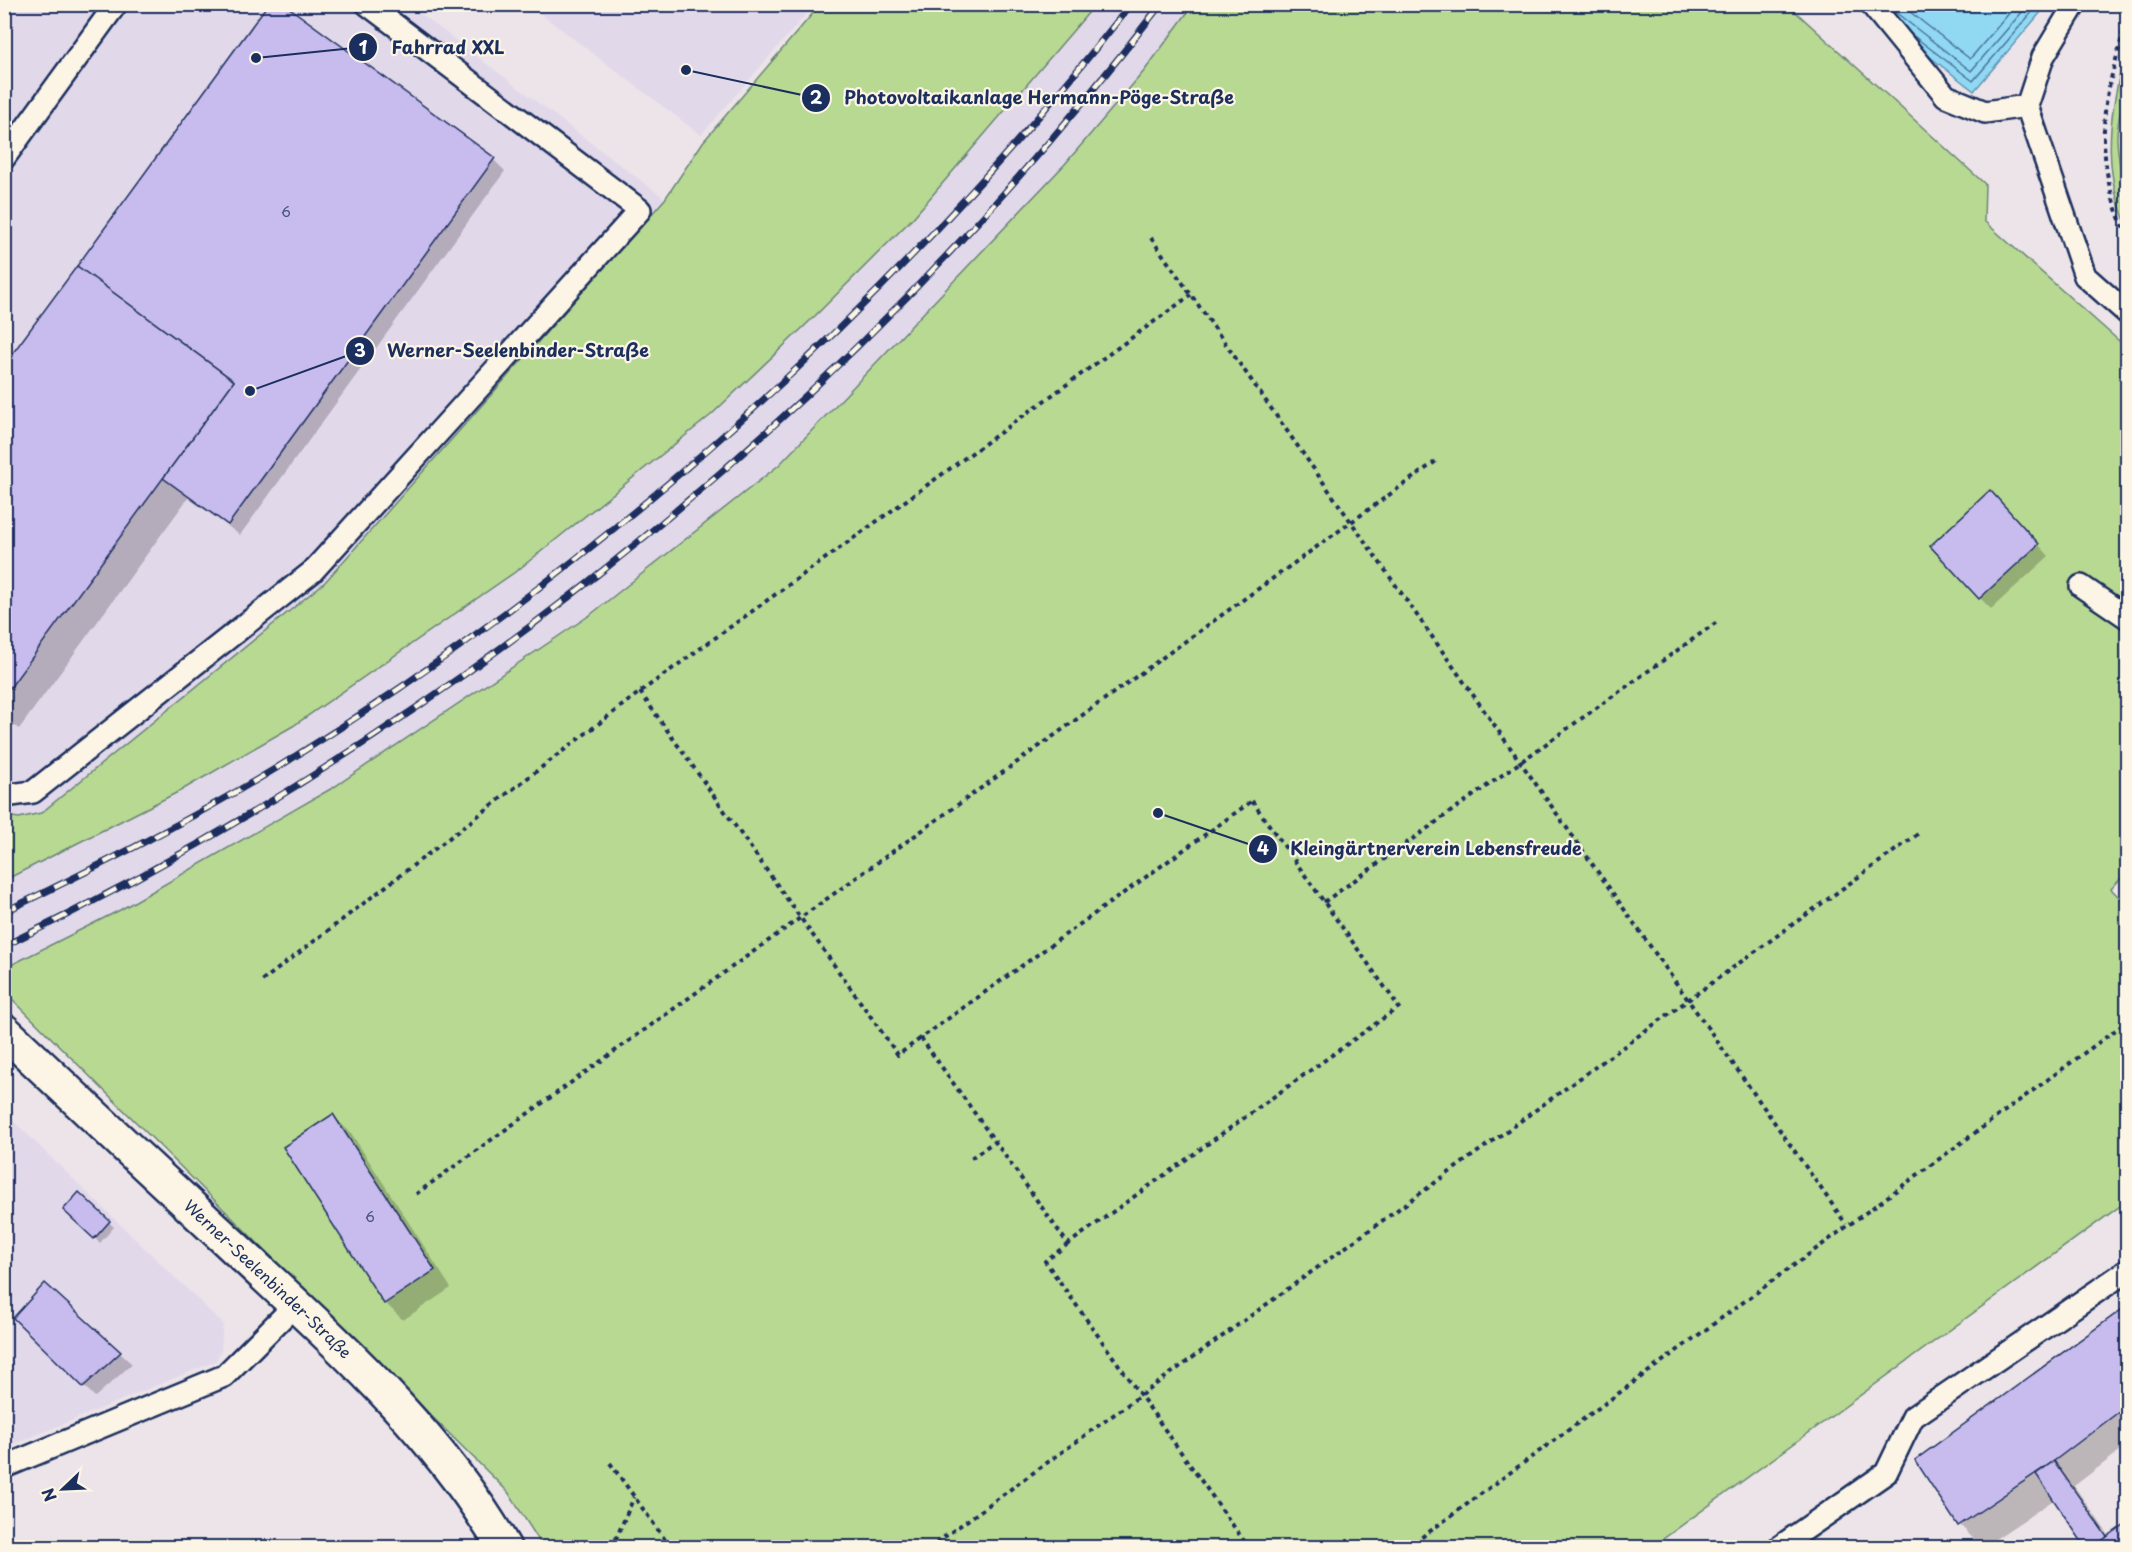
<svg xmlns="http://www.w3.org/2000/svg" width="2132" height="1552" font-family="'Playpen Sans',sans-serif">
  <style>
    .built { fill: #e1d8ea }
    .green { fill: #b8d992; stroke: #6a8478; stroke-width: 1.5 }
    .water { fill: #91d8f3; stroke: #6294b7; stroke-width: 1.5 }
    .shadow { fill: #0003 }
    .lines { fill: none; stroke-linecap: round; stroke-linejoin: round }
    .shore { stroke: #4a739a; stroke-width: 1.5 }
    .building { fill: #c8bcee; stroke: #1b2f5e; stroke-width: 1.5 }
    .service-casing { stroke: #1b2f5e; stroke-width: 26 }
    .secondary-casing { stroke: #1b2f5e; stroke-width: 38 }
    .path { stroke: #1b2f5e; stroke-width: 4; stroke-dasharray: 4.5 4.5; stroke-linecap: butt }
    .service { stroke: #fcf5e5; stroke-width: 21 }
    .secondary { stroke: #fcf5e5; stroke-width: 33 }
    .rail-casing { stroke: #1b2f5e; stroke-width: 7 }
    .rail { stroke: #fcf5e5; stroke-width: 4.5; stroke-dasharray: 14; stroke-linecap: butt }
    .labels { text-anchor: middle; stroke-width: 4.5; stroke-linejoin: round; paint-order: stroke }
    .number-label { font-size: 14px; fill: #465282 }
    .street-label { font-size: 16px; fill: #1b2f5e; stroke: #fcf5e5 }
    .leader { fill: none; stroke: #1b2f5e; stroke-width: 2 }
    .callout-dot { fill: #1b2f5e; stroke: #fcf5e5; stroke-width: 2 }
    .mark-label { font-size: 18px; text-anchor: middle; font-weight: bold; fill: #fff }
    .callout-label { font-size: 18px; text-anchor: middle; font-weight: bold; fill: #1b2f5e; stroke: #fcf5e5; stroke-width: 4.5; stroke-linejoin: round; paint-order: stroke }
  </style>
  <rect width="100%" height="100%" fill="#ece4e8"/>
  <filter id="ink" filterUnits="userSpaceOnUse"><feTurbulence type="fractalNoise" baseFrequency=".0167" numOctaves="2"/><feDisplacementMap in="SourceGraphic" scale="12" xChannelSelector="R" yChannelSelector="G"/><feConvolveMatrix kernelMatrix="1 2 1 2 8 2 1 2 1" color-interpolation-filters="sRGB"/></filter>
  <g filter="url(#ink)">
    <!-- built -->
    <g class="built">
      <polygon points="5,5 409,5 665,199 325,582 41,813 19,818 5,816"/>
      <polygon points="529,5 814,5 701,135"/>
      <polygon points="1095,5 1193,5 1145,70 1065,164 780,465 590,615 334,787 120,910 5,968 5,880 180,791 293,726 518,570 711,415 815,316 912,219"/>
      <polygon points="4,1112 223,1324 221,1350 216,1361 5,1448"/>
    </g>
    <!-- green -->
    <g class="green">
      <polygon points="820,5 1095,5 912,219 815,316 711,415 518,570 293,726 180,791 5,880 5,816 19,818 41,813 325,582 665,199 703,142"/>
      <polygon points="1193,5 1788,5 1985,184 1984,221 2127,348 2128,871 2111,889 2127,905 2127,1201 1652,1547 543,1547 508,1492 5,992 5,968 120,910 334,787 590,615 779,465 1065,164 1145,70"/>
      <path d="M2127 47C2128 56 2129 66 2128 75 2125 97 2117 116 2117 139 2118 168 2128 196 2127 225 2100 168 2110 106 2127 47Z"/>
    </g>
    <!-- water -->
    <polygon class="water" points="1863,5 2047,5 1974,91"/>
    <!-- shadow -->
    <g class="shadow">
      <polygon points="494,160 505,171 240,535 188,498 19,729 4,719 4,368"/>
      <polygon points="2002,504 2049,556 1991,609 1980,598"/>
      <polygon points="333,1116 351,1133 451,1288 403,1320 385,1303"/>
      <polygon points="79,1194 114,1227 100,1243 65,1210"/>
      <polygon points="45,1285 132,1364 95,1397 15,1318"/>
      <polygon points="2128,1307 2128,1445 2074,1486 2110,1537 2128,1548 2088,1548 2055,1499 1982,1548 1960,1525 1917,1461"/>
    </g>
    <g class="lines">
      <!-- shore -->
      <g class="shore">
        <polyline points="1900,4 1970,59 2017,4"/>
        <polyline points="1890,8 1971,71 2029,4"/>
        <polyline points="1911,34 1973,81 2039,4"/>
      </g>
    </g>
    <!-- building -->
    <g class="building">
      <polygon points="268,4 284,4 495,158 228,525 163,478 234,381 77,266"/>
      <polygon points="77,266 234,381 4,696 4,365"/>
      <polygon points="1990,490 2039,544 1979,599 1930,546"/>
      <polygon points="333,1114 435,1270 384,1304 283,1147"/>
      <polygon points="79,1192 110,1221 94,1239 63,1210"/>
      <polygon points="45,1283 121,1352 83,1387 13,1318"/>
      <polygon points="2128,1305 2128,1405 2054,1461 1958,1526 1915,1460"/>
      <polygon points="2054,1461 2107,1537 2092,1548 2086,1548 2036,1474"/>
      <polygon points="2128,1522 2128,1548 2092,1548 2107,1537"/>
    </g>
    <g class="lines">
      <defs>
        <g id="service">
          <polyline points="1871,4 1946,96 1985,112 2027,106 2085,276 2128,314"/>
          <polyline points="2027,106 2043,57 2075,4"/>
          <polyline points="4,158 116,4"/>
          <polyline points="2081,586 2128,618"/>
          <polyline points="4,796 33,792 312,572 640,210 367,4"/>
          <polyline points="4,1467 224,1376 295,1305"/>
          <polyline points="1778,1548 1886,1473 1913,1417 2128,1270"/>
        </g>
        <g id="secondary">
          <path id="s1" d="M4 1031C85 1108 167 1185 249 1261 342 1348 440 1436 504 1548"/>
        </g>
      </defs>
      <!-- service casing -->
      <use href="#service" class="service-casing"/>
      <!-- secondary casing -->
      <use href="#secondary" class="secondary-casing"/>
      <!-- path -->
      <g class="path">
        <path d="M2127 4C2125 39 2111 69 2106 103 2100 147 2107 197 2128 237"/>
        <polyline points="1151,238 1846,1224"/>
        <polyline points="640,692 898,1055 921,1038"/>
        <polygon points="1252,801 1399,1007 1068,1244 921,1038"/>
        <polyline points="1324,902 1717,622"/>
        <polyline points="262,981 640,692 1191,295"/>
        <polyline points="971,1158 995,1141"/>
        <polyline points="416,1194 1439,459"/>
        <polyline points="1068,1244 1045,1261 1249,1548"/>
        <polyline points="610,1463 671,1548"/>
        <polyline points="612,1548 634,1497"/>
        <polyline points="929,1548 1918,834"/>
        <polyline points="1407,1548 2128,1021"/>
      </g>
      <!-- service -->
      <use href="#service" class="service"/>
      <!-- secondary -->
      <use href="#secondary" class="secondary"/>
      <defs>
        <g id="rail">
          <path d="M4 912C99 866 193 819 283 764 602 567 899 300 1131 4"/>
          <path d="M4 946C455 729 857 401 1161 4"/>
        </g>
      </defs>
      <!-- rail casing -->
      <use href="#rail" class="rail-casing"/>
      <!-- rail -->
      <use href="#rail" class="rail"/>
    </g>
  </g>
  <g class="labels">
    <!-- number labels -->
    <g class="number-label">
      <text x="286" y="217">6</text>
      <text x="370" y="1222">6</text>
    </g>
    <!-- street labels -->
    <g class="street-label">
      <text dy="6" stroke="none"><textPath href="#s1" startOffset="362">Werner-Seelenbinder-Straße</textPath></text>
    </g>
  </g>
  <!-- callouts -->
  <path class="leader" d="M256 58L363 47M686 70L816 98M250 391L360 351M1158 813L1263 849"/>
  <g class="callout-dot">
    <circle cx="256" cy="58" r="6"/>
    <circle cx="686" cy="70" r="6"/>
    <circle cx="250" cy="391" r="6"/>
    <circle cx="1158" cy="813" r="6"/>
    <circle cx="363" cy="47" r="15"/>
    <circle cx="816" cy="98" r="15"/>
    <circle cx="360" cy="351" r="15"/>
    <circle cx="1263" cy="849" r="15"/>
  </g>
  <g class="mark-label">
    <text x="363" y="54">1</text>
    <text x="816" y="104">2</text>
    <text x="360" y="357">3</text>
    <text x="1263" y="855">4</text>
  </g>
  <g class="callout-label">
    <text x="448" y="54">Fahrrad XXL</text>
    <text x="1039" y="104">Photovoltaikanlage Hermann-Pöge-Straße</text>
    <text x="518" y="357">Werner-Seelenbinder-Straße</text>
    <text x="1436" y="855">Kleingärtnerverein Lebensfreude</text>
  </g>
  <!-- margin -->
  <rect width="2132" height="1552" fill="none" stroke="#fcf5e5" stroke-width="24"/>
  <rect x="12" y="12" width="2108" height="1528" fill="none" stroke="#1b2f5e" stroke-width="2" filter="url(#ink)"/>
  <!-- north arrow -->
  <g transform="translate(63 1489) rotate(247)" stroke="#fcf5e5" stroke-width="4.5" paint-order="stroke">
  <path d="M0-4.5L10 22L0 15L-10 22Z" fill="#1b2f5e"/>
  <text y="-9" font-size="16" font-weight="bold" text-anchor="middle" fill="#1b2f5e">N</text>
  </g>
</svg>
